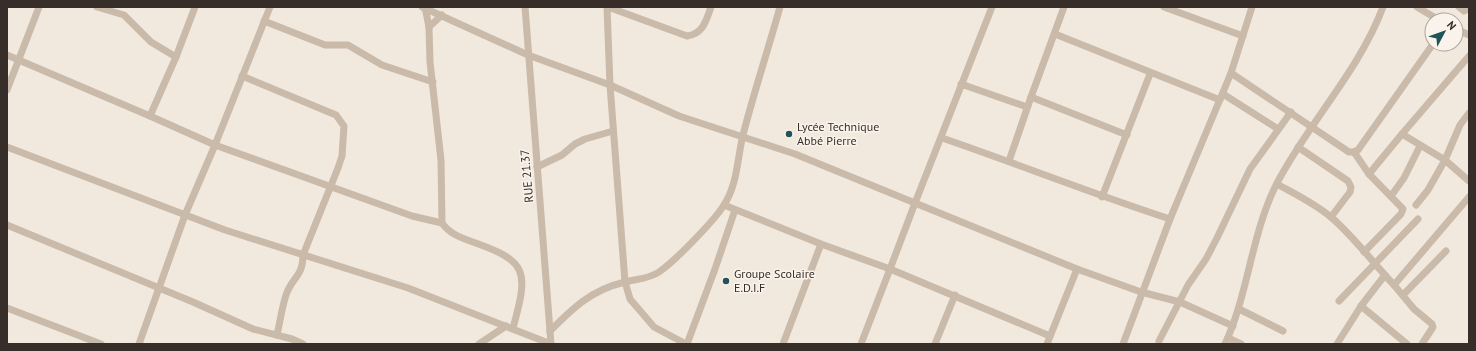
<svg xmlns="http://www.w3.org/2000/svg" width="1476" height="351" font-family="'PT Sans',sans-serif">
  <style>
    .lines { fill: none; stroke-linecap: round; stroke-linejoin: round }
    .minor { stroke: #cabaaa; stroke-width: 7 }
    .poi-dot { fill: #1f5459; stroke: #faf3eb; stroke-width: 1.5 }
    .labels { text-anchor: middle; stroke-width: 3; stroke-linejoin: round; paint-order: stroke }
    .poi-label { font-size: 12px; fill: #382e29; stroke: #faf3eb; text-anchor: start }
    .street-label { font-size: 12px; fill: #382e29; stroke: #faf3eb }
  </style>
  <rect width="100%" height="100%" fill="#f2e9de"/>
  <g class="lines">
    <!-- minor -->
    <g class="minor">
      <polyline points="97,7 124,15 151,42 176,57"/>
      <polyline points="270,7 215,145 412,216 442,223"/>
      <polyline points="422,7 528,55 610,85 679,116 795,154 915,203 992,7"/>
      <polyline points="425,7 429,27"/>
      <polyline points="525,7 551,344"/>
      <polyline points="607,7 610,85 625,282 630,299 654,327 686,344"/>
      <path d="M608 7 687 36C703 34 706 21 711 7"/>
      <polyline points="1164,7 1243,36"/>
      <polyline points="1417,7 1439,20"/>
      <polyline points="1459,7 1464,11 1469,8"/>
      <path d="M442 15 429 27 430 62 441 160 442 223C449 233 459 237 470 241 528 261 529 270 513 328"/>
      <polyline points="264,21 325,45 348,45 382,65 433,82"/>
      <polyline points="1456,29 1469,35"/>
      <polyline points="1055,34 1220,100"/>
      <polyline points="7,55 150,116"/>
      <polyline points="1231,73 1349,152 1354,152 1358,150 1433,44"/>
      <path d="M242 76 336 115 344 126 342 156 338 168 303 255C303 277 292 277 286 295 282 307 280 322 277 335"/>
      <polyline points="961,84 1027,107"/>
      <polyline points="7,90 39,7"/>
      <polyline points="1223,94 1278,129"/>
      <polyline points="1031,97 1064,7"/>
      <polyline points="1469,113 1460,125 1445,160 1469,181"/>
      <path d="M942 138C1018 164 1093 194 1170 219"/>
      <polyline points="7,147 225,230 408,288 551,344"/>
      <polyline points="1298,147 1348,181 1351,187 1350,192 1331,217"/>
      <polyline points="1354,152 1369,174 1403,209 1401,214 1364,252"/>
      <polyline points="1009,161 1031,97 1127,135"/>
      <polyline points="537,167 562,155 575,144 585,139 613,131"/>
      <polyline points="1369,174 1402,134"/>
      <path d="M1277 184C1295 194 1316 204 1332 218 1355 238 1373 263 1394 285L1469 197"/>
      <polyline points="1391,196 1404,178 1420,146"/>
      <polyline points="1102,197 1150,74"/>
      <polyline points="724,205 821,244 890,269 915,203 1077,269 1141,292 1180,302 1233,326"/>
      <polyline points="1416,205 1428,190 1445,160 1402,134 1469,56"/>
      <polyline points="7,225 193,302 253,329 292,339 303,344"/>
      <polyline points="1394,285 1414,309 1432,324 1433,327 1422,344"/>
      <polyline points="1403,295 1446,251"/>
      <polyline points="1339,301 1418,219"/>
      <polyline points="1361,306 1407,344"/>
      <polyline points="7,308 101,344"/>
      <polyline points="1239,309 1283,331"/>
      <path d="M550 331C573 308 591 290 625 282 636 279 649 279 659 272 675 261 714 221 724 205 738 183 737 159 743 135 754 92 768 50 780 7"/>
      <polyline points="1228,338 1241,344"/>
      <polyline points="1159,341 1188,285 1206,259 1217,238 1250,169 1291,112"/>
      <polyline points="139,344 185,215 215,145 150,116 176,57 195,7"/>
      <polyline points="479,344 506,326"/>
      <polyline points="687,344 715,269 735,210"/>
      <polyline points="783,344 821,244"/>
      <polyline points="861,344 890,269 1050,336"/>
      <polyline points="935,344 955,295"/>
      <polyline points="1047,344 1077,269"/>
      <polyline points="1123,344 1170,219 1231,73 1252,7"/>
      <path d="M1225 344C1249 292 1251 234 1277 183 1309 122 1359 71 1383 7"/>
      <polyline points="1337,344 1361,306 1385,275"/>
    </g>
  </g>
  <!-- markers -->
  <g class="poi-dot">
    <circle cx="789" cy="134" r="4"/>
    <circle cx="726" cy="281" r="4"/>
  </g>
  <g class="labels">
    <!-- poi labels -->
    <g class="poi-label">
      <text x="797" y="131">Lycée Technique<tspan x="797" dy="14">Abbé Pierre</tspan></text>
      <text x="734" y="278">Groupe Scolaire<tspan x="734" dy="14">E.D.I.F</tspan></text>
    </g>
    <!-- street labels -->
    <g class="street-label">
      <text transform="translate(527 176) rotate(-95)" y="4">RUE 21.37</text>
    </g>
  </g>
  <!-- border -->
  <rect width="1476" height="351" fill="none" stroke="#382e29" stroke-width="16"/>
  <!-- north arrow -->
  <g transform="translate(1444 32) rotate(49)"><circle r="19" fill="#faf3eb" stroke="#aca49d"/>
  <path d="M0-3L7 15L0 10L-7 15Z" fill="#1f5459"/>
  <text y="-6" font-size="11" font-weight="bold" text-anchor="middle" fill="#382e29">N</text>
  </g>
</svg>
